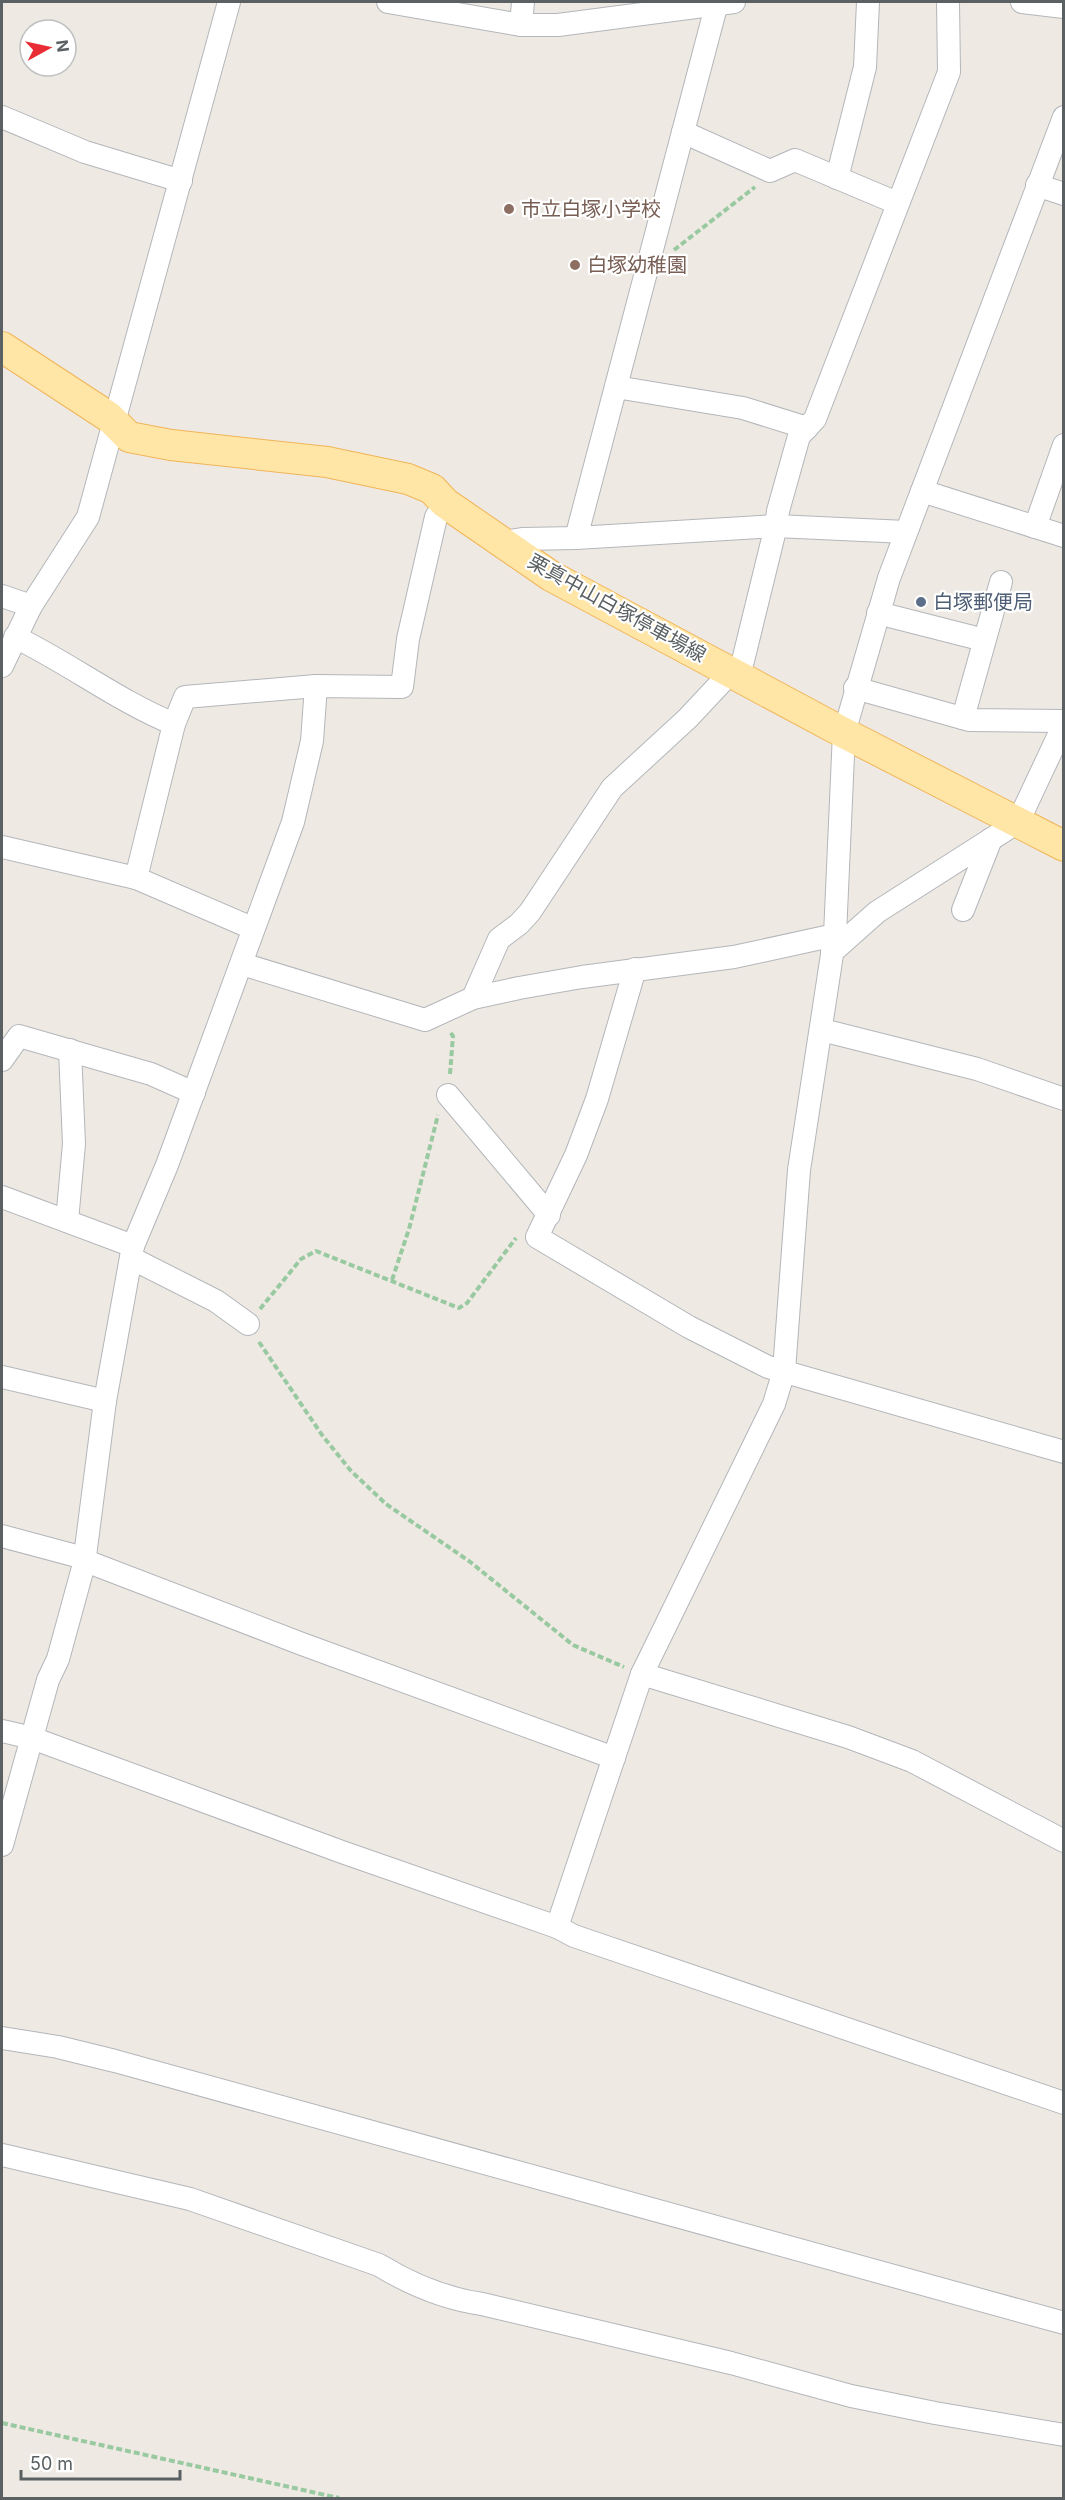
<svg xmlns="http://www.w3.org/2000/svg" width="1065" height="2500" font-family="Inter,'Noto Sans JP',sans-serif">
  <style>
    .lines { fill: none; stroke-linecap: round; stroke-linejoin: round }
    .minor-casing { stroke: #b3b6ba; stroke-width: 24 }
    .major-casing { stroke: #f1b458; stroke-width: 32 }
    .path { stroke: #99c9a1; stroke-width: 4; stroke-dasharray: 6 3; stroke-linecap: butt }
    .minor { stroke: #fff; stroke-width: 22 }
    .major { stroke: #ffe6a6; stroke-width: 30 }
    .education-dot { fill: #8d6e63; stroke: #fff; stroke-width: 2 }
    .service-dot { fill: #5c6f8a; stroke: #fff; stroke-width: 2 }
    .labels { text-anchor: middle; stroke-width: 4.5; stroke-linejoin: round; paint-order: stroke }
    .education-label { font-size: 20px; fill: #785e54; stroke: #fff; text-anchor: start }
    .service-label { font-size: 20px; fill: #4e5e75; stroke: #fff; text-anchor: start }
    .street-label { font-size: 20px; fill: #5b6063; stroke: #fff }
  </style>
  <rect width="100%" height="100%" fill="#eeeae3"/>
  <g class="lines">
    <defs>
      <g id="minor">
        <polyline points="388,2 521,25 558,25 734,2"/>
        <polyline points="1022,2 1064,7"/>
        <polyline points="521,25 523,2"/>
        <polyline points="2,117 85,152 181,181"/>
        <polyline points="683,132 770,171 795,160 897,203"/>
        <polyline points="837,178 865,67 868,2"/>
        <polyline points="1037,185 1064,194"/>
        <polyline points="616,387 743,408 807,428"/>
        <polyline points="922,491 1064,536"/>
        <polyline points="1035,527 1064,445"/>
        <polyline points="576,538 717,3"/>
        <polyline points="505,542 522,539 576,538 776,526 906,532"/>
        <polyline points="2,596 31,606"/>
        <polyline points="878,613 984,640"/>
        <path d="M15 637C69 663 118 701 174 724"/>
        <polyline points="2,666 31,606 88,517 229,2"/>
        <polyline points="739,677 776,526 778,511 799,436 815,419 949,72 948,2"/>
        <polyline points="855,688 969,720 1064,721"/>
        <polyline points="963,718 1001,582"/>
        <polyline points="2,847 136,878 252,928"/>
        <polyline points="136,878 174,724 185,697 316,686 402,687 408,639 436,517 445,503"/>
        <polyline points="963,910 991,839"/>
        <polyline points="832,952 877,912 1018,822 1064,724"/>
        <polyline points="242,964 425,1020 473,998 519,988 582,977 734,957 835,935"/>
        <polyline points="635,969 597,1099 576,1155 537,1237 689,1327 768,1367 1064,1452"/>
        <polyline points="473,998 499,939 519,924 530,912 612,788 688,718 731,672"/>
        <polyline points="822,1030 977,1069 1064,1099"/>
        <polyline points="2,1060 19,1036 151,1074 194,1093"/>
        <polyline points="448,1095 549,1215"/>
        <polyline points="2,1197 133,1246"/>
        <polyline points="67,1221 74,1144 70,1050"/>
        <polyline points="131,1258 216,1301 248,1324"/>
        <polyline points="2,1377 105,1401"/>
        <polyline points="2,1536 84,1558"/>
        <polyline points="84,1564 91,1563 302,1644 614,1758"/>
        <polyline points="642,1674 848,1737 912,1761 1064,1841"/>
        <polyline points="2,1731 32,1738 342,1852 557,1927 574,1936 1064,2103"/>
        <polyline points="2,1845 48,1680 58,1659 84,1564 105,1401 133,1246 167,1165 293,822 312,741 316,686"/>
        <polyline points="557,1927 642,1674 774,1404 784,1371 799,1170 835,935 844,733 889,578 1064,117"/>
        <polyline points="2,2038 58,2047 115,2061 1064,2323"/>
        <path d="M2 2155 190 2199 379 2265C410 2284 447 2299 482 2304L731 2363 851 2396 935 2413 1064 2435"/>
      </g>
      <polyline id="major" points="2,347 109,417 129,437 171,445 327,462 408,479 432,489 445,503 551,576 844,733 1064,846"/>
    </defs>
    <!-- minor casing -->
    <use href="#minor" class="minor-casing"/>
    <!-- major casing -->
    <use href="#major" class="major-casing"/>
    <!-- path -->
    <g class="path">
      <polyline points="674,250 755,187"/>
      <polyline points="450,1074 453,1036 450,1032"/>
      <polyline points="392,1280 409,1229 438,1115"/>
      <polyline points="260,1309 301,1259 316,1251 459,1308 467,1303 516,1238"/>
      <polyline points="259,1342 322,1435 351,1471 386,1504 469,1561 573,1645 624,1667"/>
      <polyline points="2,2423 339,2498"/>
    </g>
    <!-- minor -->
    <use href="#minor" class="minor"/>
    <!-- major -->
    <use href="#major" class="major"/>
  </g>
  <!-- markers -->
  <g class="education-dot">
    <circle cx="509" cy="209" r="6"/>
    <circle cx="575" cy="265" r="6"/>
  </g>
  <circle class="service-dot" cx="921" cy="602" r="6"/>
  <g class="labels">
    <!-- education labels -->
    <g class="education-label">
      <text x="521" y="216">市立白塚小学校</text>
      <text x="587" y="272">白塚幼稚園</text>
    </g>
    <!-- service labels -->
    <g class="service-label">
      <text x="933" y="609">白塚郵便局</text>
    </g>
    <!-- street labels -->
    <g class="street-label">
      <text transform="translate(617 608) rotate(29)" y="7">栗真中山白塚停車場線</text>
    </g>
  </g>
  <!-- border -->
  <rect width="1065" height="2500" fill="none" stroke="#5b6063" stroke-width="6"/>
  <!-- north arrow -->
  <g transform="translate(48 48) rotate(82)"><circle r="28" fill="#ffffff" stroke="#bdbfc1" stroke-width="1.5"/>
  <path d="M0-4.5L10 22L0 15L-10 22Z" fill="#e92d35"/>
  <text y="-9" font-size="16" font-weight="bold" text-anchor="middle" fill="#5b6063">N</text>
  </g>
  <!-- scale -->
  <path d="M21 2470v9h159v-9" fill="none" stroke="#5b6063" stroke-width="3"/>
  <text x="30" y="2470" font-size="18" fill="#5b6063" stroke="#ffffff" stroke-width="4.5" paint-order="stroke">50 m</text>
</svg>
